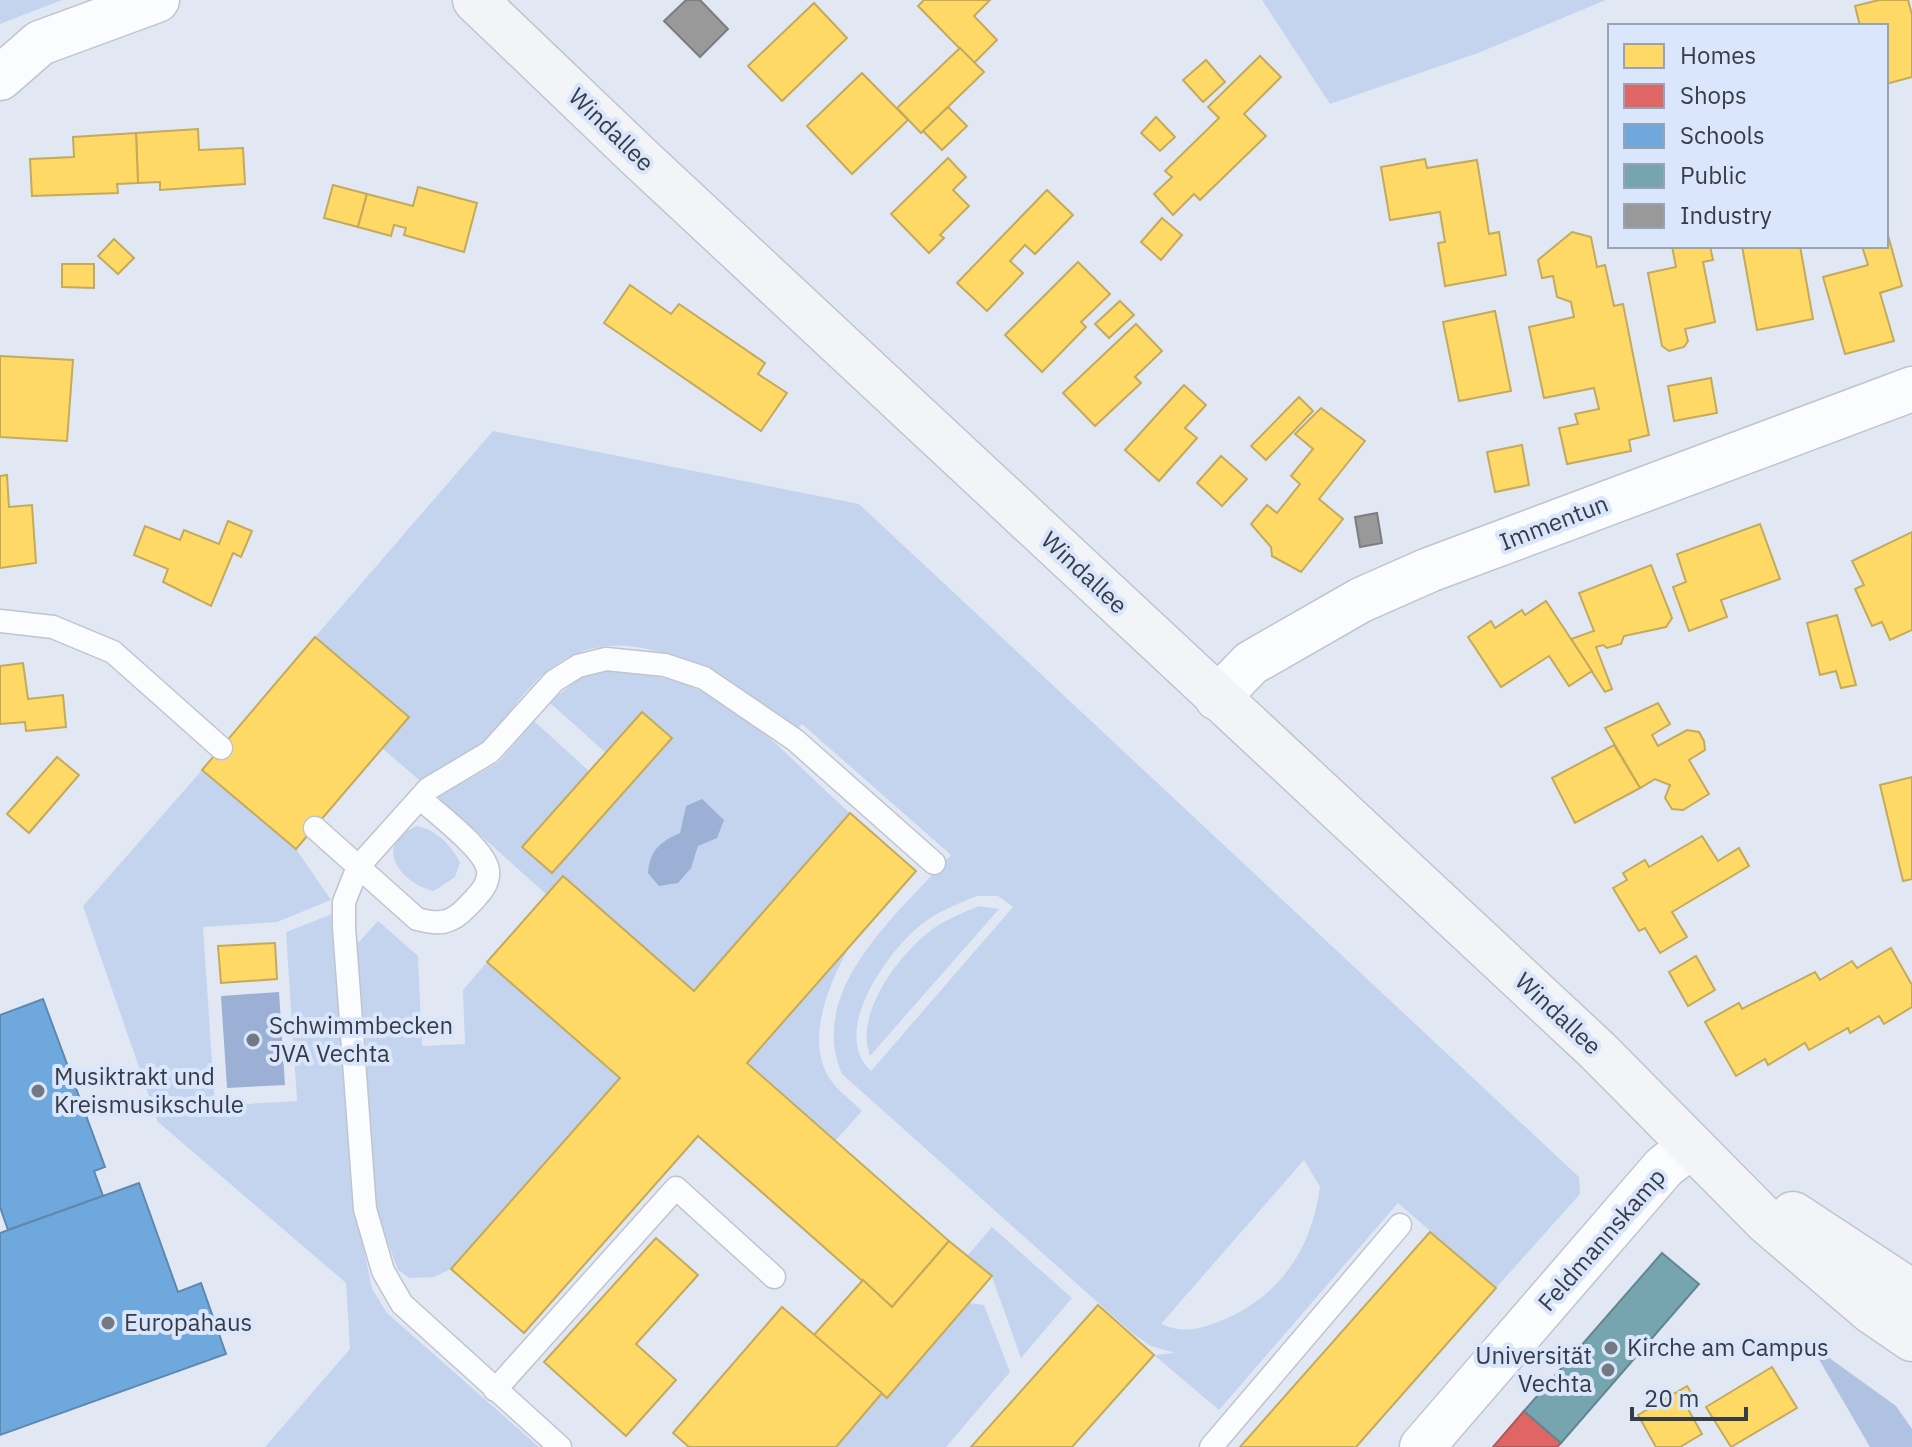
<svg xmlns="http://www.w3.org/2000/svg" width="1912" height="1447" font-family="'IBM Plex Sans',sans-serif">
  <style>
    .green { fill: #c4d4ef; fill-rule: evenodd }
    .forest { fill: #b0c2e1 }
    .water { fill: #9bb0d4 }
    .homes { fill: #ffd966; stroke: #c3aa5d; stroke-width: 2 }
    .shops { fill: #e06666; stroke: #ad5a5d; stroke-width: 2 }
    .schools { fill: #6fa8dc; stroke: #5e88af; stroke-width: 2 }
    .public { fill: #76a5af; stroke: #638690; stroke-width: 2 }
    .industry { fill: #999; stroke: #7c7d80; stroke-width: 2 }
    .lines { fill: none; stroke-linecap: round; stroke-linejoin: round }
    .service-casing { stroke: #bfc4ce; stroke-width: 25 }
    .minor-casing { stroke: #bfc4ce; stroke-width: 47 }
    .secondary-casing { stroke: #bfc4ce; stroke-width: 47 }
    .service { stroke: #fbfcfd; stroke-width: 22 }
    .minor { stroke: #fbfcfd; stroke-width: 44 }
    .secondary { stroke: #f2f4f8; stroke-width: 44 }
    .poi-dot { fill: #737983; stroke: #dae6fb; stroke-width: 3 }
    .labels { text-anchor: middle; stroke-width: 8; stroke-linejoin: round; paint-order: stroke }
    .street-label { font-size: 24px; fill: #373d47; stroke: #dae6fb }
    .poi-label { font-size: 24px; fill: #373d47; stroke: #dae6fb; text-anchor: start }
  </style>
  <rect width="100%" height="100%" fill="#e2e8f3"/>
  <!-- green -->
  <g class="green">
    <polygon points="0,0 62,0 0,24"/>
    <polygon points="1262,0 1606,0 1478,53 1330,104"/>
    <path d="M493 431 859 504 1579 1177 1580 1194 1496 1288 1398 1203 1219 1410 1154 1355 1175 1353 1151 1346 1132 1333 842 1074C805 989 901 911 951 855L802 724 797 729C725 680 622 601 539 678 517 699 501 727 478 746 461 760 438 769 419 780L382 748 409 717 315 637ZM977 896H998L1013 907 871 1071C830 1033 885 956 917 928 934 913 957 904 977 896ZM1304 1160 1320 1187C1312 1247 1282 1294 1225 1319 1202 1329 1184 1334 1161 1324Z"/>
    <path d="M609 670C637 674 669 676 695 688 754 714 802 771 850 813L694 991 563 876 547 895 438 797 499 762 534 721 589 771 522 846 552 873 672 739 642 712 606 753 549 702 586 674Z"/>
    <polygon points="202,770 296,849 331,900 277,922 203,927 215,1106 297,1101 286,932 332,914 355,1206 372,1289 387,1313 539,1447 265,1447 350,1349 346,1283 158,1122 83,906"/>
    <path d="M417 826C436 830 452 845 460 863L455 877 434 891C399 883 372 844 417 826Z"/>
    <path d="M979 906 999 909 870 1056C855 1015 894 962 924 936 939 922 960 914 979 906Z"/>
    <polygon points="378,921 418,956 422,1046 465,1044 463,990 487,962 620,1078 451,1269 434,1277 409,1278 398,1270 376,1210 357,944"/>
    <path d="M849 947C830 983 804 1039 830 1079 838 1091 852 1101 862 1111L835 1141 747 1063Z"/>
    <polygon points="992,1227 1072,1298 1021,1358 992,1277 967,1256"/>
    <polygon points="969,1303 984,1305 1010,1372 946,1447 836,1447 882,1393 887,1397"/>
  </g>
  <!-- forest -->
  <polygon class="forest" points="1810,1344 1896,1406 1912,1429 1912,1447 1870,1447"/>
  <!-- water -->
  <g class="water">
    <path d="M702 799 724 820 717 838 698 846 691 868 678 883 659 886 648 873C650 850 660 842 680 833L686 806Z"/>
    <polygon points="279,992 285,1085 227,1088 221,996"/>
  </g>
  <!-- homes -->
  <g class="homes">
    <polygon points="924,0 990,0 974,16 997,40 974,63 918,6"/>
    <polygon points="1879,0 1908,0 1912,15 1912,77 1886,84 1886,26 1860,26 1855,6"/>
    <polygon points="814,3 847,38 782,101 748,66"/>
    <polygon points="960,48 984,72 921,133 897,108"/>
    <polygon points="1260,56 1281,77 1244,114 1266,136 1200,200 1194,194 1173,215 1154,194 1172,177 1165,171 1219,118 1208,107"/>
    <polygon points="1206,60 1225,82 1203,102 1183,80"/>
    <polygon points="862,73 908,120 852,174 807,126"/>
    <polygon points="948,107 967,126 942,150 923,131"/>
    <polygon points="1156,117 1175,137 1160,151 1141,133"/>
    <polygon points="198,129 199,150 243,148 245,184 160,190 160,182 138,183 136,133"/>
    <polygon points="136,133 138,183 117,184 118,193 32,196 30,159 74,157 73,137"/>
    <polygon points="948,158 966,177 953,190 969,206 940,235 944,238 929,253 891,214"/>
    <polygon points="1425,159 1427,168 1477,160 1489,234 1499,232 1506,275 1445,286 1438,243 1445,242 1440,212 1390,220 1381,167"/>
    <polygon points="333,185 367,194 358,227 324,218"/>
    <polygon points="418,187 477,203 464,252 404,235 406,228 394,225 391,236 358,227 367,194 413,206"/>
    <polygon points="1047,190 1073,215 1035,254 1025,245 1010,261 1023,273 987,311 957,283"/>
    <polygon points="1162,218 1182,235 1161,260 1141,242"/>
    <polygon points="1886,228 1902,286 1880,293 1894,341 1845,354 1823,277 1868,265 1862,246 1886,246"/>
    <polygon points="1572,232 1591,237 1597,267 1605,265 1614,306 1623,304 1649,435 1629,440 1631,451 1567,464 1559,428 1578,424 1575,414 1599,409 1594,388 1544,398 1529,327 1574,317 1571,302 1557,297 1553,276 1542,278 1538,260"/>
    <polygon points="114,239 134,258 118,274 98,256"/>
    <polygon points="1672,246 1710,246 1713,260 1703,262 1715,322 1685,329 1688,341 1684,347 1669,351 1662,346 1648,273 1676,267"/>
    <polygon points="1742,246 1800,246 1813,319 1757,330"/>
    <polygon points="1078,262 1110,294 1081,322 1086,327 1042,372 1005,335"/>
    <polygon points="62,264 94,264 94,288 62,287"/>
    <polygon points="630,285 671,314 679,304 765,363 758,374 787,393 761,431 604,323"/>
    <polygon points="1120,301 1134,315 1109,338 1095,324"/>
    <polygon points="1495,311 1511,391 1459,401 1443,322"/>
    <polygon points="1136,324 1162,351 1135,377 1141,383 1095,426 1063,393"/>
    <polygon points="0,356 73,360 67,441 0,437"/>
    <polygon points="1711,378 1717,413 1674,421 1668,386"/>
    <polygon points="1184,385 1206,405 1185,428 1197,438 1159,481 1125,450"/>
    <polygon points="1299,397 1313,411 1266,460 1251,446"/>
    <polygon points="1321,408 1365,441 1319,499 1343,519 1301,572 1272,556 1271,547 1251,524 1267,505 1277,513 1300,484 1291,476 1313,449 1295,434"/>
    <polygon points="1522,445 1529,485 1495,492 1487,452"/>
    <polygon points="1221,456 1247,479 1222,506 1197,483"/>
    <polygon points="7,475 9,507 32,505 36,563 0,568 0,476"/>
    <polygon points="228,521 252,531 241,557 233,553 211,606 163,582 168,569 134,555 145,526 180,540 184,530 219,544"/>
    <polygon points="1760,524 1780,579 1721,600 1727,617 1689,631 1673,587 1686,582 1677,554"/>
    <polygon points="1912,532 1912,630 1890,640 1882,622 1872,626 1855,589 1864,585 1852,561"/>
    <polygon points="1651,565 1672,618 1666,627 1624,636 1621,644 1607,648 1603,645 1596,647 1612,689 1605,692 1571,639 1594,631 1579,593"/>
    <polygon points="1546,601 1592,671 1569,686 1549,656 1501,687 1468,637 1491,621 1495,628 1522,610 1525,615"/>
    <polygon points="1837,615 1856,685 1841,688 1836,671 1820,675 1807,623"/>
    <polygon points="315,637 409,717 296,849 202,770"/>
    <polygon points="23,663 28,699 63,695 66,727 26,731 25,722 0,724 0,666"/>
    <polygon points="1658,703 1670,724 1652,735 1658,746 1687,730 1699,732 1704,741 1705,750 1689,760 1709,794 1683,810 1672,809 1665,798 1670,785 1655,779 1640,788 1605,728"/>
    <polygon points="642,712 672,738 552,873 522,847"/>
    <polygon points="1614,745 1640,788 1575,823 1552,778"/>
    <polygon points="57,757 79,775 29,833 7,814"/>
    <polygon points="1912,777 1912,879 1903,881 1880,785"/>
    <polygon points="850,813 916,871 747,1063 949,1241 892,1307 698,1136 524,1333 451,1269 620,1078 487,962 563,876 694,991"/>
    <polygon points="1702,836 1718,861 1739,848 1749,866 1672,912 1687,937 1660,953 1645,928 1639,931 1613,888 1627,880 1623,873 1645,860 1649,867"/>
    <polygon points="275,943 277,979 221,983 218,946"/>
    <polygon points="1891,948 1912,985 1912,1007 1884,1024 1879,1016 1850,1033 1848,1028 1809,1050 1805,1043 1768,1065 1765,1059 1736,1076 1705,1022 1739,1003 1742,1009 1815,972 1820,980 1852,961 1857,968"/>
    <polygon points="1696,956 1715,990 1688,1006 1669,972"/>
    <polygon points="1430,1232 1496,1288 1356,1447 1240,1447"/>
    <polygon points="656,1238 698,1275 636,1344 676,1380 626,1436 544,1362"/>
    <polygon points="949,1241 992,1276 887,1398 814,1335 863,1280 892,1307"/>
    <polygon points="1098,1305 1154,1355 1072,1447 971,1447"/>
    <polygon points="782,1307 882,1393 836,1447 689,1447 673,1433"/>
    <polygon points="1772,1367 1797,1408 1731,1447 1706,1407"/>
    <polygon points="1687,1386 1698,1404 1688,1409 1702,1434 1680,1447 1656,1447 1638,1415"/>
  </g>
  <!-- shops -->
  <polygon class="shops" points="1524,1411 1561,1443 1557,1447 1493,1447"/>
  <!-- schools -->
  <g class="schools">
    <polygon points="43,999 105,1167 94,1171 103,1196 8,1230 0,1207 0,1015"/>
    <polygon points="139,1183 178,1292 201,1283 226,1354 0,1435 0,1233"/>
  </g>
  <!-- public -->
  <polygon class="public" points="1662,1253 1699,1284 1561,1443 1524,1411"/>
  <!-- industry -->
  <g class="industry">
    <polygon points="686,0 700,0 728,29 700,57 664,21"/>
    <polygon points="1377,513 1382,543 1360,547 1355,517"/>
  </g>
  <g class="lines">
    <defs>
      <g id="service">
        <polyline points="0,621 53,627 113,652 221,748"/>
        <path d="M315 828 417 919C439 925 451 924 467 907 476 897 490 886 488 870 484 848 437 814 420 798"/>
        <polyline points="495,1390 676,1188 774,1277"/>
        <polyline points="560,1447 402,1304 383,1271 365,1209 344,927 344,902 358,867 428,789 490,752 554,681 578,666 606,659 665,665 704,678 795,740 934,863"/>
        <polyline points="1211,1447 1400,1225"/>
      </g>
      <g id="minor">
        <polyline points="0,78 40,43 157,0"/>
        <polyline points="1217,698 1251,663 1361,600 1429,570 1912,389"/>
        <polyline points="1422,1447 1664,1167 1691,1146"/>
      </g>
      <g id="secondary">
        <polyline points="475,0 639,157 1598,1051 1767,1222 1871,1311 1912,1339"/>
        <polyline points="1793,1214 1912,1292"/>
      </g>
    </defs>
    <!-- service casing -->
    <use href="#service" class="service-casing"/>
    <!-- minor casing -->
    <use href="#minor" class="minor-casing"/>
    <!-- secondary casing -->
    <use href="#secondary" class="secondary-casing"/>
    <!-- service -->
    <use href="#service" class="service"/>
    <!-- minor -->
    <use href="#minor" class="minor"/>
    <!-- secondary -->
    <use href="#secondary" class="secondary"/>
  </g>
  <!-- markers -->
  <g class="poi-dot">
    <circle cx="253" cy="1040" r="8"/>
    <circle cx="38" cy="1091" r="8"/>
    <circle cx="108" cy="1323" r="8"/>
    <circle cx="1611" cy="1348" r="8"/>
    <circle cx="1608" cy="1370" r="8"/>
  </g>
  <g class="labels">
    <!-- street labels -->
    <g class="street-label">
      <text transform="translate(611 130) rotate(44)" y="8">Windallee</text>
      <text transform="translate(1554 523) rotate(-21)" y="8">Immentun</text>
      <text transform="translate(1084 573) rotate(43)" y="8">Windallee</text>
      <text transform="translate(1558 1014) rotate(43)" y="8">Windallee</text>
      <text transform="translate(1602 1240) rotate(-49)" y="8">Feldmannskamp</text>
    </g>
    <!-- poi labels -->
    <g class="poi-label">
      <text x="269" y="1034">Schwimmbecken<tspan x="269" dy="28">JVA Vechta</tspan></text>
      <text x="54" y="1085">Musiktrakt und<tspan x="54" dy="28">Kreismusikschule</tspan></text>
      <text x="124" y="1331">Europahaus</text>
      <text x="1627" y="1356">Kirche am Campus</text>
      <text x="1592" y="1364" text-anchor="end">Universität<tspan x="1592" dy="28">Vechta</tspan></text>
    </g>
  </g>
  <!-- legend -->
  <rect x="1608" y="24" width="280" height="224" fill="#dae6fb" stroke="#99a2b3" stroke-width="2"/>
  <rect x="1624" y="44" width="40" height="24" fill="#ffd966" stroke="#99a2b3" stroke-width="2"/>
  <text x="1680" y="64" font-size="24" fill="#373d47">Homes</text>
  <rect x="1624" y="84" width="40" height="24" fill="#e06666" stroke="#99a2b3" stroke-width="2"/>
  <text x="1680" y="104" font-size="24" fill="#373d47">Shops</text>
  <rect x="1624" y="124" width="40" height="24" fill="#6fa8dc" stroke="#99a2b3" stroke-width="2"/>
  <text x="1680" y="144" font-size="24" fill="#373d47">Schools</text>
  <rect x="1624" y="164" width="40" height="24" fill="#76a5af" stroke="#99a2b3" stroke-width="2"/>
  <text x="1680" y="184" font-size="24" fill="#373d47">Public</text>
  <rect x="1624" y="204" width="40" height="24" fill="#999999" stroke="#99a2b3" stroke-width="2"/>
  <text x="1680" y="224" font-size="24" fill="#373d47">Industry</text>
  <!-- scale -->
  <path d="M1632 1407v12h114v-12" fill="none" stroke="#373d47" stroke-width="4"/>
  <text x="1644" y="1407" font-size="24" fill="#373d47" stroke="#dae6fb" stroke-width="6" paint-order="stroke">20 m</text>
</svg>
